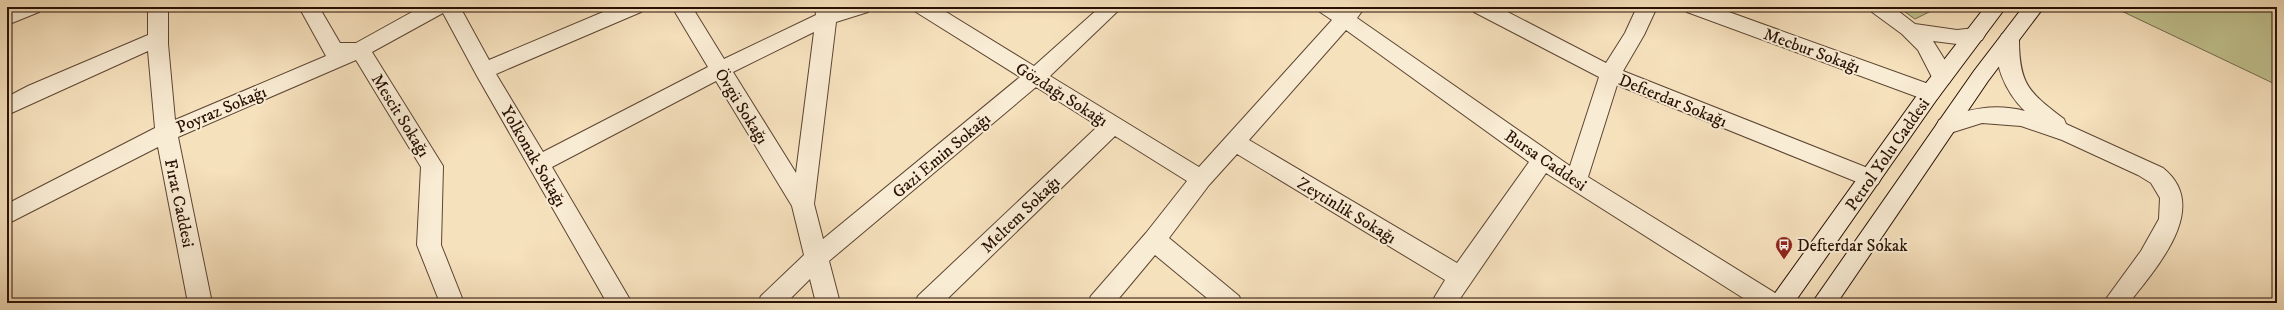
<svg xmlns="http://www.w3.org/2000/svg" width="2284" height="310" font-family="'IM FELL DW Pica',serif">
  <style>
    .green { fill: #c0c28f; stroke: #74694a }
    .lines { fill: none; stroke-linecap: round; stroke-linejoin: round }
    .minor-casing { stroke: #5c4432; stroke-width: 2 }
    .tertiary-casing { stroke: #5c4432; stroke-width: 2 }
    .secondary-casing { stroke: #281004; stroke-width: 2 }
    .minor { fill: #f9ecd4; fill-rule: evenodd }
    .tertiary { fill: #f9ecd4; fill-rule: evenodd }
    .secondary { fill: #f9ecd4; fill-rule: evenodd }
    .labels { text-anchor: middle; stroke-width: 4; stroke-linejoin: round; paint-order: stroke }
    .street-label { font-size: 17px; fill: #281004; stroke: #f9ecd4 }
    .poi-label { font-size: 17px; fill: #281004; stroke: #f9ecd4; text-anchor: start }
  </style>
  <rect width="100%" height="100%" fill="#f6e1bd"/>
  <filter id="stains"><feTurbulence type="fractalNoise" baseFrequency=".005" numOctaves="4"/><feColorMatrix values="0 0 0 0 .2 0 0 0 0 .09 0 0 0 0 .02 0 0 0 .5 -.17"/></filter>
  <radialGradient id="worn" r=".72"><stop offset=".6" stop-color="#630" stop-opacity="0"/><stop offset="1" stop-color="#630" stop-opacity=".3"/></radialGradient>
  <!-- green -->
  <g class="green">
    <polygon points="1898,7 1939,7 1915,19"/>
    <polygon points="2113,7 2277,7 2277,85"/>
  </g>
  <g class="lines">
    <defs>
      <g id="minor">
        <polygon points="14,7 42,7 39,12 7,25 7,10"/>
        <path d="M148 7H168V44L175 120 326 56 299 7H319L340 43H356L421 7H460L489 60 615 7H644L641 12 496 74 543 152 708 67 672 7H692L724 59 816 15 815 7H871L868 12 836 22 814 204 823 239 1020 77 916 12 913 7H938L1034 66 1100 7H1122L1050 76 1199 167 1332 20 1320 12 1317 7H1365L1357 18 1570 166 1599 77 1474 12 1471 7H1498L1606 63 1625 33 1637 7H1657L1644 35 1623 71 1878 172 1881 178 1878 184 1870 187 1862 184 1617 85 1588 177 1780 296 1783 303H1751L1546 173 1457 303H1431L1445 280 1237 154 1209 185 1169 238 1239 296 1242 303H1213L1155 255 1115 303H1088L1091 296 1146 233 1187 181 1115 136 943 303H915L918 296 1098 126 1036 87 829 261 840 303H816L810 279 786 303H758L761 296 804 255 792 206 716 81 552 167 632 303H607L477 76 443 13 372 52 443 166 441 245 464 303H440L417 245 421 167 356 60 178 137 212 303H188L158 147 7 224V204L155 128 148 51 7 115V97L28 86 148 35ZM1346 30 1529 162 1457 263 1249 140ZM814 32 796 173 733 72Z"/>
        <polygon points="1684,7 1715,7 1937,87 1941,93 1937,99 1930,101 1923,99 1687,12"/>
        <path d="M2009 32 2016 34 2019 39C2019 85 2029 92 2064 119L2066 124 2163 168C2212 207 2156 268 2129 303H2103L2141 251 2159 219 2160 198 2151 183 2138 175 2062 140 2021 126 1982 123 1947 134 1939 132 1936 126 1939 120C1968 109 1994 103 2025 111 2007 94 1988 58 2002 34Z"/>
      </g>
      <polygon id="tertiary" points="1869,7 1893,7 1915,24 1957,30 1975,28 1982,30 1985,35 1982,40 1957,44 1933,41 1948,65 1952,78 1949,83 1942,86 1935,83 1918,50 1902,34 1872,12"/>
      <g id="secondary">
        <polygon points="1985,7 2006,7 1937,99 1794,303 1768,303 1923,87"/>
        <polygon points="2023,7 2044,7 1988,81 1837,303 1812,303 1974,71"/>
      </g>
    </defs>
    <!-- minor casing -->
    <use href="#minor" class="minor-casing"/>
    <!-- tertiary casing -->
    <use href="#tertiary" class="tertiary-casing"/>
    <!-- secondary casing -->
    <use href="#secondary" class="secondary-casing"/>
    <!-- minor -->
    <use href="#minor" class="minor"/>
    <!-- tertiary -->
    <use href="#tertiary" class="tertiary"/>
    <!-- secondary -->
    <use href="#secondary" class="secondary"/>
  </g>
  <!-- icons -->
  <defs>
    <symbol id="bus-pin" viewBox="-11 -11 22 30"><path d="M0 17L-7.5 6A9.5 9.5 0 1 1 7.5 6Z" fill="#8f2418" stroke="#f9ecd4"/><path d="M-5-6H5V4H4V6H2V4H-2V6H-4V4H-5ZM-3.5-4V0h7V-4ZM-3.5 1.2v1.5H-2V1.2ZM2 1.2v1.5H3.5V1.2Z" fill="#fff"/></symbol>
  </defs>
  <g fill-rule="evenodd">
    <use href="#bus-pin" x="1774" y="235" width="20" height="27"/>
  </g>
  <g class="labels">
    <!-- street labels -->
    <g class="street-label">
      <text transform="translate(1812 50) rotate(20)" y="6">Mecbur Sokağı</text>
      <text transform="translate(1062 94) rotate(32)" y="6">Gözdağı Sokağı</text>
      <text transform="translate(1673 100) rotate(22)" y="6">Defterdar Sokağı</text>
      <text transform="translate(742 106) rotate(58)" y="6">Övgü Sokağı</text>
      <text transform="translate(221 109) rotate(-23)" y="6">Poyraz Sokağı</text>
      <text transform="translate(401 115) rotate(58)" y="6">Mescit Sokağı</text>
      <text transform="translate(1887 154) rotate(-55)" y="6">Petrol Yolu Caddesi</text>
      <text transform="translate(941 155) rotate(-40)" y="6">Gazi Emin Sokağı</text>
      <text transform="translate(534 156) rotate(60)" y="6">Yolkonak Sokağı</text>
      <text transform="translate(1546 160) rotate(34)" y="6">Bursa Caddesi</text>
      <text transform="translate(180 203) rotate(78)" y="6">Fırat Caddesi</text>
      <text transform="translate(1347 210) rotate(31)" y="6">Zeytinlik Sokağı</text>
      <text transform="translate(1020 214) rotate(-44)" y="6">Meltem Sokağı</text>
    </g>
    <!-- poi labels -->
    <g class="poi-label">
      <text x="1797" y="251">Defterdar Sokak</text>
    </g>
  </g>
  <!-- margin -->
  <rect width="2284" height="310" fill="none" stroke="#f6e1bd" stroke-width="24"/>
  <rect x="8" y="8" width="2268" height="294" fill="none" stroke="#281004" stroke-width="2"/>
  <rect x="12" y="12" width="2260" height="286" fill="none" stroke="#281004"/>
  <rect width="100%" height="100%" filter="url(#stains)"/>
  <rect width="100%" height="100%" fill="url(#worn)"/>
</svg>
